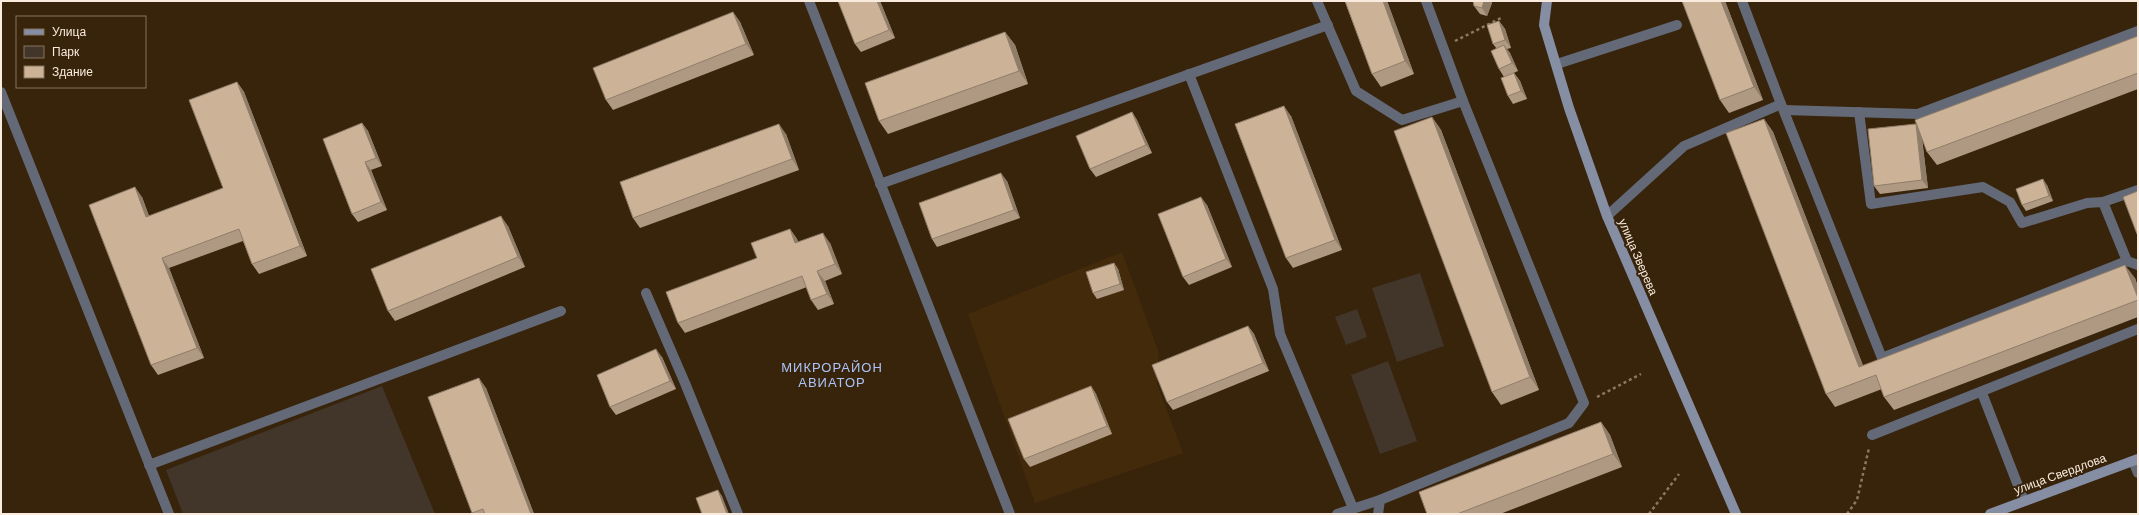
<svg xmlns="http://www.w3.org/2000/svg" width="2139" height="515" font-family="Barlow,sans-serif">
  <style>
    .built { fill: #432a0b }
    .green { fill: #42362a }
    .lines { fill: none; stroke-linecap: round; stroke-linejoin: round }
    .path { stroke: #8b7965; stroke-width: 2.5; stroke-dasharray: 3 3; stroke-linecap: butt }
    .lane { stroke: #636976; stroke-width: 10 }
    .secondary { stroke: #858ea3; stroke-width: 10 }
    .wall { fill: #af9982 }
    .shaded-wall { fill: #8f7d6a }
    .building { fill: #ccb297; stroke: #8f7d6a }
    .labels { text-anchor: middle; stroke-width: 4; stroke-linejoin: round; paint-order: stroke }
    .street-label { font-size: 12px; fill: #f9ebdd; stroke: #38230b }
    .neighbourhood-label { font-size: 13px; letter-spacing: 1px; fill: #abc4f9; stroke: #38230b }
  </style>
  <rect width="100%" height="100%" fill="#38230b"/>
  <!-- built -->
  <polygon class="built" points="1122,252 1159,353 1157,384 1183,453 1035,503 968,314"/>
  <!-- green -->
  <g class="green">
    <polygon points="1420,273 1444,346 1397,362 1372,288"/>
    <polygon points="1357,309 1367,337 1346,345 1335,317"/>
    <polygon points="1388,361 1417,441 1380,454 1351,375"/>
    <polygon points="382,386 435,514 183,514 166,470"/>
  </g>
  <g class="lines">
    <!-- path -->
    <g class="path">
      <polyline points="1455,41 1501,18"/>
      <polyline points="1597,397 1641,374"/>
      <polyline points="1649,514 1679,474"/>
      <polyline points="1847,514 1857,500 1869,448"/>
    </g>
    <!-- lane -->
    <g class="lane">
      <polyline points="809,1 1010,514"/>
      <polyline points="1317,1 1356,91 1402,120 1463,101"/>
      <polyline points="1742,1 1781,104 1882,358 2127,261 2103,202 2138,190"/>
      <polyline points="1557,64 1677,25"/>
      <polyline points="1189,74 1273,289 1280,334 1353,508"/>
      <polyline points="1,92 169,514"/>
      <polyline points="1784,110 1918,114 2138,31"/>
      <polyline points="1859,112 1871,204 1983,187 2010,202 2022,223 2087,203 2103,202"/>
      <polyline points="880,184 1328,25"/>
      <polyline points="1607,216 1684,146 1781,104"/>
      <polyline points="2127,261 2138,265"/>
      <polyline points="646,293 685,383 738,514"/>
      <polyline points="1982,393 2024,501"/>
      <polyline points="1872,435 2138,329"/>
      <polyline points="2133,461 2138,473"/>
      <polyline points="149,465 561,311"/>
      <polyline points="1337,514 1380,500"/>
      <polyline points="1378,514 1380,500 1569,423 1584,403 1463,101 1426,1"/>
    </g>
    <!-- secondary -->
    <g class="secondary">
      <polyline points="1547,1 1544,25 1569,108 1607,216 1736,514"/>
      <polyline points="1990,514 2138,459"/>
    </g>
  </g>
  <!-- wall -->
  <g class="wall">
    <polygon points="838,1 880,1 895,38 861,52 855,44"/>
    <polygon points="1345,1 1387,1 1414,74 1381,87 1372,74"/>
    <polygon points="1473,1 1491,1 1492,3 1487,16 1480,14 1474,6"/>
    <polygon points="1725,1 1763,100 1729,113 1720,100"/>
    <polygon points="733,12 740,22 754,55 613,110 606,100"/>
    <polygon points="1499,21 1505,29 1511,48 1507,49 1510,53 1518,71 1509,75 1514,73 1520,81 1527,99 1513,104 1508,96 1504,77 1499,69 1497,49 1493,44"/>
    <polygon points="1005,32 1015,45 1028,84 888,134 879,121"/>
    <polygon points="2138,36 2138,89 1937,165 1927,152 1922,138 1928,188 1880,194 1874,186 1916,124 1918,127"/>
    <polygon points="237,82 244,92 307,256 259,274 252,264 243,241 169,268 204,358 158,375 151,365 142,197 149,216 223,188"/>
    <polygon points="1132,112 1137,120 1152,153 1096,177 1090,169"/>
    <polygon points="1291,116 1342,250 1293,268 1286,258"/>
    <polygon points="1432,117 1441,130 1539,390 1501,405 1492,392"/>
    <polygon points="1764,119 1773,132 1863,366 2135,278 2138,287 2138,317 1894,410 1884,397 1882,389 1835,407 1826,394"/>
    <polygon points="362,123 368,131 382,166 371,170 387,210 358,222 352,214"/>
    <polygon points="786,134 799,170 640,228 633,218"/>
    <polygon points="1007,181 1020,218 937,247 932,239"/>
    <polygon points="2047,185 2053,201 2026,211 2022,205"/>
    <polygon points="1207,205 1232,267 1189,285 1183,277"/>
    <polygon points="508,226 525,267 395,321 388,311"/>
    <polygon points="790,229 797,239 798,242 830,243 842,274 825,281 834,304 818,310 811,300 807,287 685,333 678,323 757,258"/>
    <polygon points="1114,263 1118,269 1124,290 1097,299 1093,293"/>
    <polygon points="1248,326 1254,334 1269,371 1173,410 1167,402"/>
    <polygon points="662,357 676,389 616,415 610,407"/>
    <polygon points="1091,386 1096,394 1112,434 1030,467 1024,459"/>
    <polygon points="486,388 534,514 473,514 472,513"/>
    <polygon points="1601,422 1610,435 1622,467 1500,514 1427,514"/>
  </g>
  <!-- shaded-wall -->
  <g class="shaded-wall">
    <polygon points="877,1 880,1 895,38 889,30"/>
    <polygon points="1383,1 1387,1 1414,74 1405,61"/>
    <polygon points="1484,1 1491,1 1492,3 1487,16 1482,8"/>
    <polygon points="1721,1 1725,1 1763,100 1754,87"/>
    <polygon points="733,12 740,22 754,55 746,44"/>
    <polygon points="1499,21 1505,29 1511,48 1505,40"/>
    <polygon points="1005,32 1015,45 1028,84 1019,71"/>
    <polygon points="1504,45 1510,53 1518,71 1512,63"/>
    <polygon points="1514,73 1520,81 1527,99 1521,91"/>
    <polygon points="237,82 244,92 307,256 300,246"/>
    <polygon points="1284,106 1291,116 1342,250 1335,240"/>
    <polygon points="1132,112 1137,120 1152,153 1146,145"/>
    <polygon points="1432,117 1441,130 1539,390 1530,377"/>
    <polygon points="1764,119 1773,132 1868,378 1859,367"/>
    <polygon points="362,123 368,131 382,166 376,158"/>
    <polygon points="779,124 786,134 799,170 792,159"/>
    <polygon points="1916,124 1921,132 1928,188 1922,180"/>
    <polygon points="365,162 371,170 387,210 381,202"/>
    <polygon points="1001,173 1007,181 1020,218 1014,210"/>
    <polygon points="2043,179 2047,185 2053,201 2049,196"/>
    <polygon points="135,187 142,197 153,227 146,217"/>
    <polygon points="1201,197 1207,205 1232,267 1226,259"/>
    <polygon points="501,216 508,226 525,267 518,257"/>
    <polygon points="790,229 797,239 802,253 795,243"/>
    <polygon points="823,233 830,243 842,274 835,264"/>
    <polygon points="162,258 169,268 204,358 197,348"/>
    <polygon points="1114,263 1118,269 1124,290 1120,284"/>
    <polygon points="2125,265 2135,278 2138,287 2138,298"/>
    <polygon points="817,271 825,281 834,304 827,294"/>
    <polygon points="1248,326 1254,334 1269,371 1263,363"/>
    <polygon points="656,349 662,357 676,389 670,381"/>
    <polygon points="479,378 486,388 534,514 531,514"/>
    <polygon points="1091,386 1096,394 1112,434 1107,426"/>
    <polygon points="1601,422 1610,435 1622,467 1613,454"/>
    <polygon points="718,490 722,496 729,514 727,514"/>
  </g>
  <!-- building -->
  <g class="building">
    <polygon points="838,1 877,1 889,30 855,44"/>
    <polygon points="1345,1 1383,1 1405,61 1372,74"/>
    <polygon points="1473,1 1484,1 1482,8 1474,6"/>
    <polygon points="1682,1 1721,1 1754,87 1720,100"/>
    <polygon points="733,12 746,44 606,100 593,68"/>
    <polygon points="1499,21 1505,40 1493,44 1487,25"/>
    <polygon points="1005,32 1019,71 879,121 865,83"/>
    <polygon points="2138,36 2138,73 1927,152 1915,120"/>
    <polygon points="1504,45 1512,63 1499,69 1491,51"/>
    <polygon points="1514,73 1521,91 1508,96 1501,78"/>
    <polygon points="237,82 300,246 252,264 239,229 162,258 197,348 151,365 89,205 135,187 146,217 223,188 189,100"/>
    <polygon points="1284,106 1335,240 1286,258 1235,124"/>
    <polygon points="1132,112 1146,145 1090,169 1076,136"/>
    <polygon points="1432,117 1530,377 1492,392 1394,131"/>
    <polygon points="1764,119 1859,367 2125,265 2138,298 2138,300 1884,397 1876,375 1826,394 1726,133"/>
    <polygon points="362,123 376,158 365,162 381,202 352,214 323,139"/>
    <polygon points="779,124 792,159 633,218 620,182"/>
    <polygon points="1916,124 1922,180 1874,186 1868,129"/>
    <polygon points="1001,173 1014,210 932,239 919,203"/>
    <polygon points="2043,179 2049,196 2022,205 2016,189"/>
    <polygon points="2138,191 2138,233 2137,234 2123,197"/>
    <polygon points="1201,197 1226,259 1183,277 1158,214"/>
    <polygon points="501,216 518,257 388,311 371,269"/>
    <polygon points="790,229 795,243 823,233 835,264 817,271 827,294 811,300 802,276 678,323 666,292 757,258 751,243"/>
    <polygon points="1114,263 1120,284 1093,293 1086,272"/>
    <polygon points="1248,326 1263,363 1167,402 1152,365"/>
    <polygon points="656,349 670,381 610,407 597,375"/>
    <polygon points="479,378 531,514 485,514 483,509 472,513 428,397"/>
    <polygon points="1091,386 1107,426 1024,459 1008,419"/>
    <polygon points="1601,422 1613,454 1457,514 1427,514 1419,492"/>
    <polygon points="718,490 727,514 702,514 696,498"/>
  </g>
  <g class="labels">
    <!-- street labels -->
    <g class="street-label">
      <text transform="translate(1638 257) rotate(67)" y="4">улица Зверева</text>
      <text transform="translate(2060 474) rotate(-20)" y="4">улица Свердлова</text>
    </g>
    <!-- neighbourhood labels -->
    <g class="neighbourhood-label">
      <text x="832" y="372">МИКРОРАЙОН<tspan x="832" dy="15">АВИАТОР</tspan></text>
    </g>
  </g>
  <!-- border -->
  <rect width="2139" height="515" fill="none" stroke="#f9ebdd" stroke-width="4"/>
  <!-- legend -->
  <rect x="16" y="16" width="130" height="72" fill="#38230b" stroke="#85735f"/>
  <rect x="24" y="29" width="20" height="6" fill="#858ea3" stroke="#85735f"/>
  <text x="52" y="36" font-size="12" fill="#f9ebdd">Улица</text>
  <rect x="24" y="46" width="20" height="12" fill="#42362a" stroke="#85735f"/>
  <text x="52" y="56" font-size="12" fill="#f9ebdd">Парк</text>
  <rect x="24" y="66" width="20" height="12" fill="#ccb297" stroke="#85735f"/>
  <text x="52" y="76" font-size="12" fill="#f9ebdd">Здание</text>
</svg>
